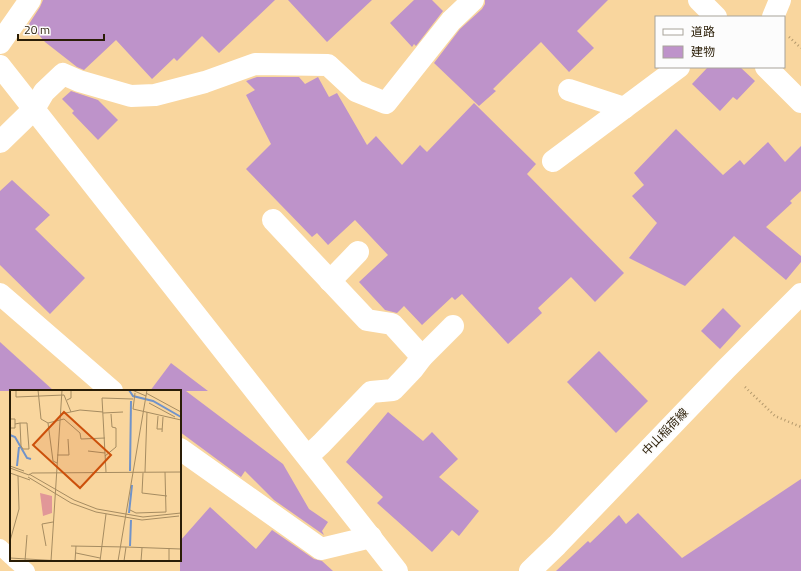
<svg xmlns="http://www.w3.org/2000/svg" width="801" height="571" font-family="'Titillium Web','Noto Sans JP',sans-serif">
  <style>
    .building { fill: #be93ca }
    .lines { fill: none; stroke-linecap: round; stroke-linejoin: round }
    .path { stroke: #b3986b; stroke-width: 2.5; stroke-dasharray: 1 3; stroke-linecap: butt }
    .lane { stroke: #fff; stroke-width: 16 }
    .street { stroke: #fff; stroke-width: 22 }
    .secondary { stroke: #fff; stroke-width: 22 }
    .labels { text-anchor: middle; stroke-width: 4; stroke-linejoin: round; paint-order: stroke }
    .street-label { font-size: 12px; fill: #2a1d06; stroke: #fcfcfc }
    .inset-river { fill: none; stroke: #7093ca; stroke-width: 2 }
    .inset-road { fill: none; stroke: #a68c61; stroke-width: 1 }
    .view { fill: #cc500b; fill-opacity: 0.15; stroke: #cc500b; stroke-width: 2 }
    .inset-edge { fill: none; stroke: #2a1d06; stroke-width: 2 }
  </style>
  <rect width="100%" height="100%" fill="#f9d69e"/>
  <!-- building -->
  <g class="building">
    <polygon points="43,0 275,0 219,53 202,36 177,61 174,58 152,79 116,40 84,70 77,67 45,42 29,24 40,7"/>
    <polygon points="288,0 372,0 327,42"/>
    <polygon points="414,0 432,0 443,11 416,46 414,44 412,47 390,23"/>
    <polygon points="485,0 608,0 577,31 594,48 569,72 541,42 493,89 496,91 479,106 434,63 460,29 482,9 485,4"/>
    <polygon points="708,67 740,67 755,81 737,100 733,97 720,111 692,84"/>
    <polygon points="257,77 299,77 305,84 318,77 329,97 337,93 367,145 376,136 402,165 420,145 427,152 474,103 536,164 527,174 624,273 595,302 571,277 538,308 542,313 508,344 462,294 455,300 452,297 422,325 404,306 397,313 385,310 359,282 388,255 355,220 328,245 317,233 312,237 246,169 271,144 246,95 255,90 246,81"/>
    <polygon points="71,91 98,100 118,120 98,140 72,113 74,111 62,99"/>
    <polygon points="676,129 723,175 740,160 744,165 768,142 785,162 801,146 801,191 790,201 792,203 766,227 801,256 801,262 786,280 734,236 685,286 629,258 657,223 632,196 644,185 634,173"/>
    <polygon points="12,180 50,215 35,229 85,278 50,314 0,265 0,191"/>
    <polygon points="723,308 741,326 720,349 701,331"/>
    <polygon points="0,342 54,391 0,391"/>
    <polygon points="599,351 648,401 616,433 567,382"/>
    <polygon points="171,363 208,391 186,391 283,464 309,509 328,522 322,531 324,535 274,500 245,471 241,477 180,432 180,391 150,391"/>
    <polygon points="388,412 423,441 432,432 458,459 439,477 479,511 459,536 452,530 432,552 377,503 383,497 346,462"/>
    <polygon points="801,479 801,571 556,571 588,541 590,543 619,515 626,524 638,513 682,558"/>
    <polygon points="210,507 256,549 272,530 314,559 322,561 333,571 180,571 180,541"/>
  </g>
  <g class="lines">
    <!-- path -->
    <g class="path">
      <polyline points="789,37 801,48"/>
      <polyline points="745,387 775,416 801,427"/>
    </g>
    <!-- lane -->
    <g class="lane">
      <polyline points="0,547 11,557"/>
      <polyline points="14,560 27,571"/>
    </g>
    <!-- street -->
    <g class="street">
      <polyline points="699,0 716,17"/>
      <polyline points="773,17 780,0"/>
      <polyline points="0,43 30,0"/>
      <polyline points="766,67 801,102"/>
      <polyline points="569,90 624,108"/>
      <polyline points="0,142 34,109 44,92 63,74 79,81 131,96 155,95 205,82 255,64 328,65 356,91 386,103 451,21 473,0"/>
      <polyline points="553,161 679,67"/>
      <polyline points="273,220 367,320 392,324 422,357 413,369 393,390 371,392 321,444 308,456"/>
      <polyline points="330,281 358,252"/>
      <polyline points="0,294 112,391"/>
      <polyline points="422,357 453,326"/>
      <polyline points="180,449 321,549 371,537"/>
    </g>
    <!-- secondary -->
    <g class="secondary">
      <polyline points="0,66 397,571"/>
      <polyline points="530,571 557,545 726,369 801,294"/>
    </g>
  </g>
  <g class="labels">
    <!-- street labels -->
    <g class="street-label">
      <text transform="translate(665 432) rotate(-46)" y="4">中山稲荷線</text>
    </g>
  </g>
  <!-- overview -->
  <g transform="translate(10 390)">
    <rect width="171" height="171" fill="#f9d69e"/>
    <path d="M30 103 42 106V123L33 126Z" fill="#e19798"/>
    <path class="inset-river" d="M119 0 123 6 143 11 171 27M0 45 5 47 17 68 21 69M7 76 9 57M120 81 121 11M119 123 122 95M120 156 121 130"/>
    <path class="inset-road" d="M6 0V7L54 5 61 22M28 0 31 29 38 33 43 71 47 73M122 0 136 6M125 3 123 19 171 30M136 3 171 22M57 10 61 8V0M139 13 165 27M93 23 113 22M51 24 70 20 93 22M148 26 147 39H152M0 29H5V38H0M38 33 54 29 70 43 71 49 95 48M5 34 10 33H17L19 59H13L11 56 10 33M152 42 153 27M78 61 95 63M47 65H59L58 49M95 66 106 57V38L102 37 101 24M0 76 14 81M0 78 19 85 22 83 171 82M96 82 92 8 123 9M135 82 137 22M0 83 20 90M133 83 132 103 157 106M19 84 64 110 87 119 133 127 171 123M18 87 61 113 86 122 132 130 169 126M120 120 126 123 156 122 155 82M0 151 9 119 8 86M36 156 32 134 43 132M61 156 116 157M66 163 90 168M0 168 51 171M15 171 17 145M41 171 52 0M65 171 66 156M90 171 96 124M108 171 137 0M114 171 116 157 171 159M131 171 132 158M159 171V158"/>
    <path class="view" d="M54 22 101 65 70 98 23 55Z"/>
    <rect width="171" height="171" class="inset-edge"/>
  </g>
  <!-- legend -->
  <rect x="655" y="16" width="130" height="52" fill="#fcfcfc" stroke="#a8a39a"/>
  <rect x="663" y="29" width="20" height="6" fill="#ffffff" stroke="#a8a39a"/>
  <text x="691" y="36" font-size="12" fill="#2a1d06">道路</text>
  <rect x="663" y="46" width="20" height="12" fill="#be93ca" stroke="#a8a39a"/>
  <text x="691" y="56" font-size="12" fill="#2a1d06">建物</text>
  <!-- scale -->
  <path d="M18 34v6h86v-6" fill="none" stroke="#2a1d06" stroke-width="2"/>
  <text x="24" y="34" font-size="12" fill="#2a1d06" stroke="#fcfcfc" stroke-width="3" paint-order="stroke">20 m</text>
</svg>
